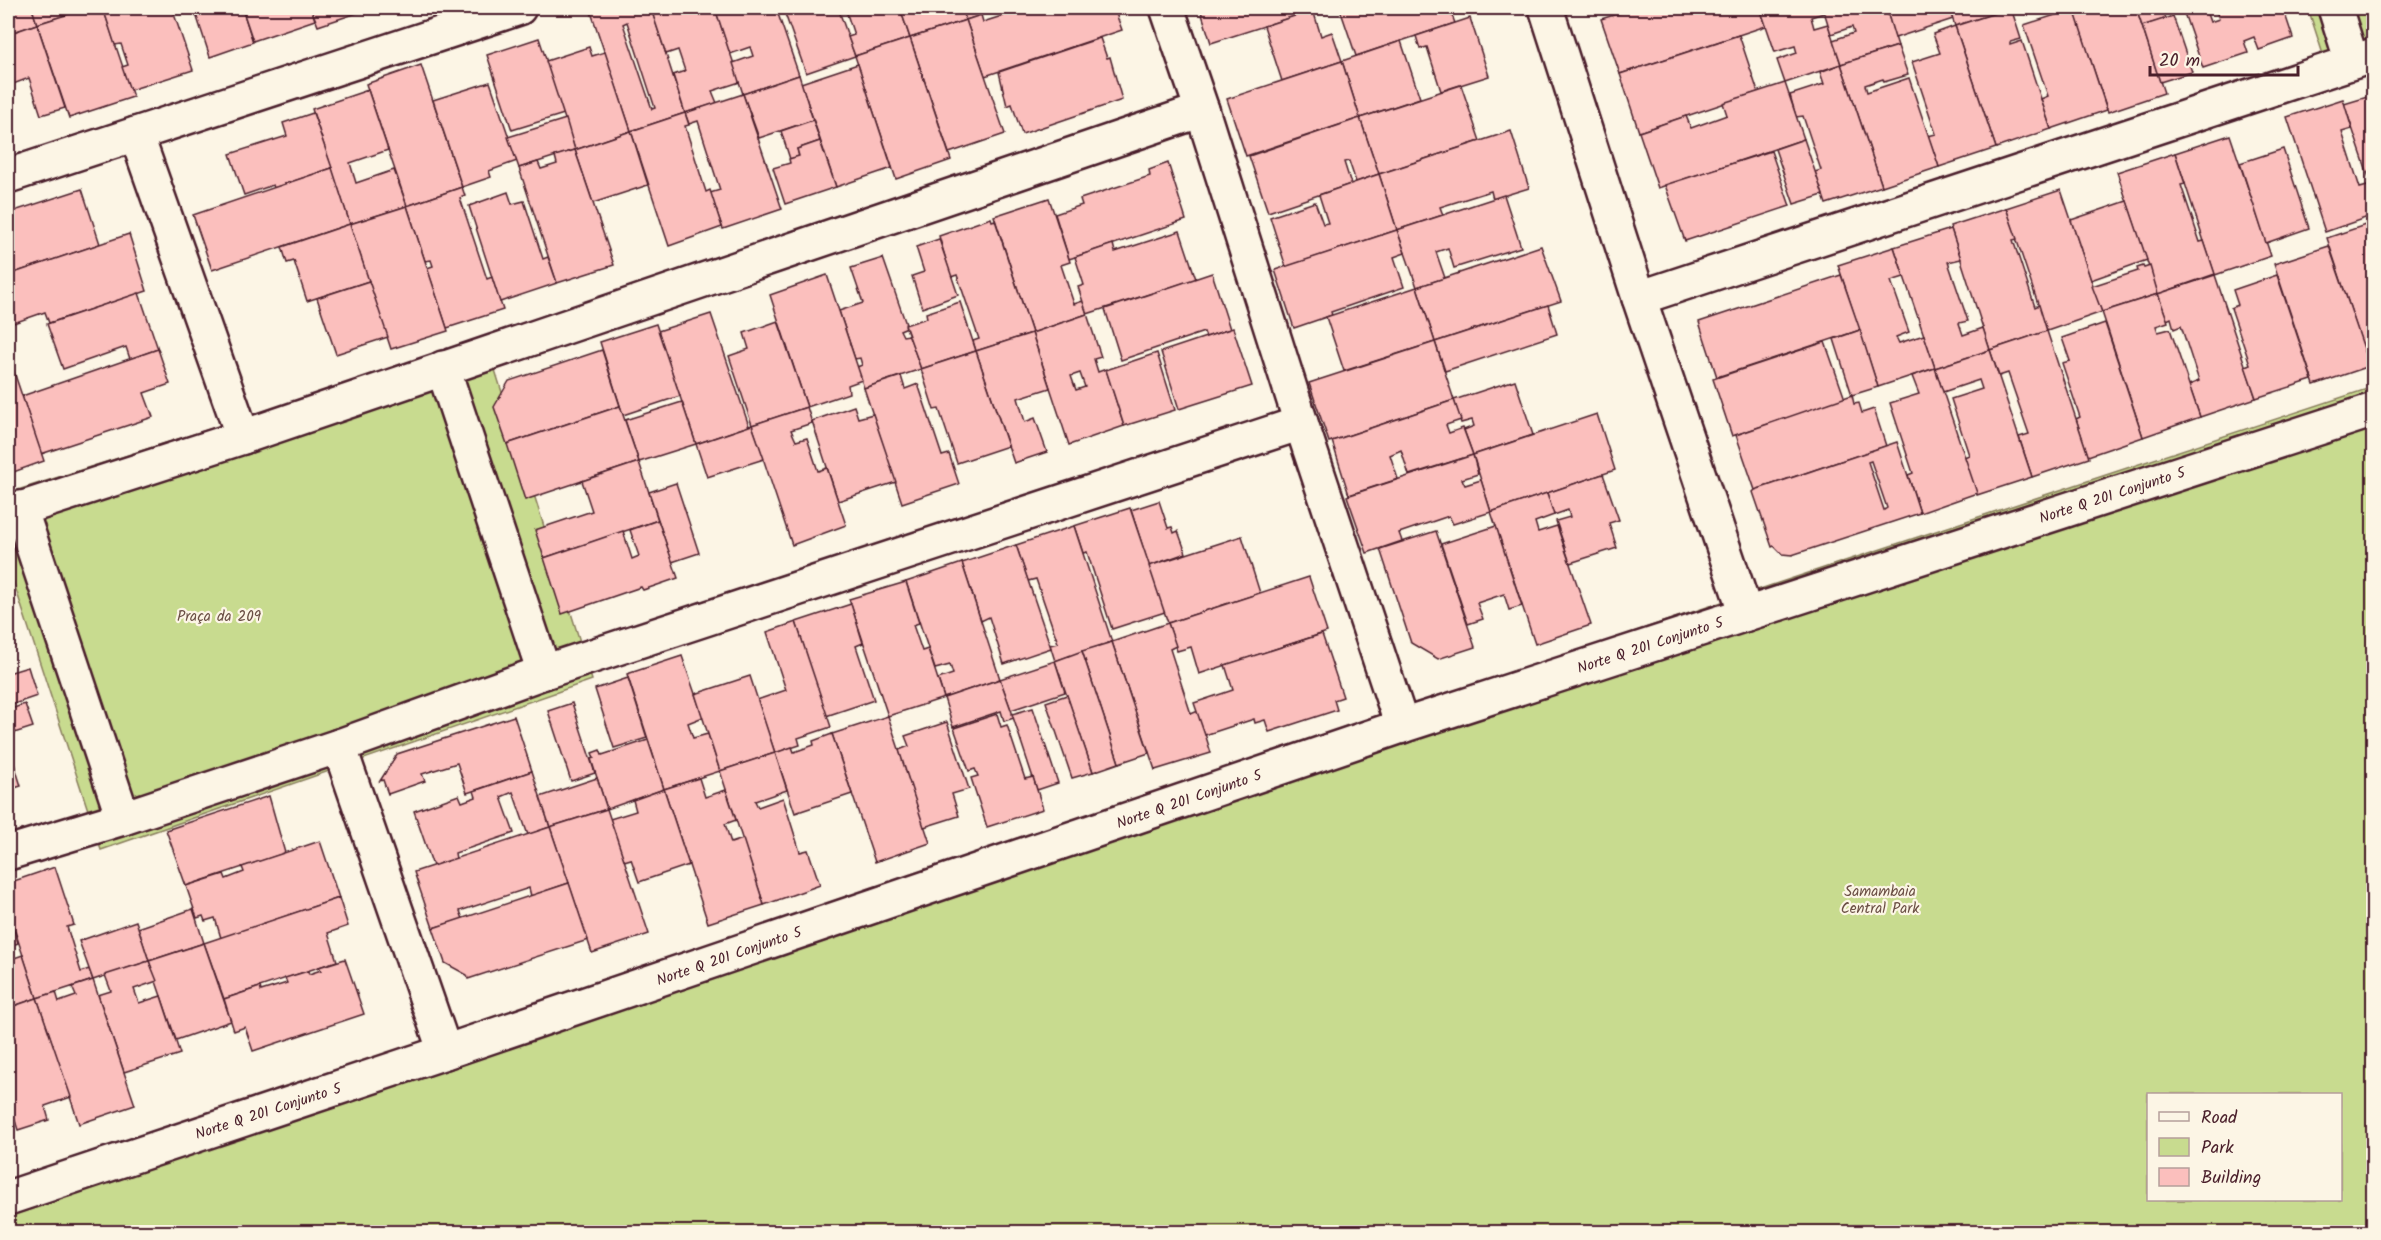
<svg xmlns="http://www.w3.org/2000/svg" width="2381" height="1240" font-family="Kalam,sans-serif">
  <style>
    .green { fill: #c8db8f; stroke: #897d5d; stroke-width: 1.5; fill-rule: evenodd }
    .building { fill: #fbbfbd; stroke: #4a1f2b; stroke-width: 1.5; fill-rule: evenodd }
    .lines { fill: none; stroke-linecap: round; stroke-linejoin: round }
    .street-casing { stroke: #4a1f2b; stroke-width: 38 }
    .secondary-casing { stroke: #4a1f2b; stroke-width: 38 }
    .street { stroke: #fcf5e5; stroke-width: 33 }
    .secondary { stroke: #fcf5e5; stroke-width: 33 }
    .labels { text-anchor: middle; stroke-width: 4.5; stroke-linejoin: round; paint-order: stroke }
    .street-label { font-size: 15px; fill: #4a1f2b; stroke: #fcf5e5 }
    .park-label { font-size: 15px; fill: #6a4e44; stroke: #fcf5e5 }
  </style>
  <rect width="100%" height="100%" fill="#fcf5e5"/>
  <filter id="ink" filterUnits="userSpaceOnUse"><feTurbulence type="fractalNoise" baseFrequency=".0167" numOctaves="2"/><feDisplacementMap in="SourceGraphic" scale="12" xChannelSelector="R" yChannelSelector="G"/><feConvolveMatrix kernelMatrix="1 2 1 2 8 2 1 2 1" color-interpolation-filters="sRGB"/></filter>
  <g filter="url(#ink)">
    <!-- green -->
    <g class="green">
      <polygon points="2308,8 2373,8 2373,70 2332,82"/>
      <polygon points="486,341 592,680 101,850 8,565 8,493"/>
      <path d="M2373 387V1232H8V1184L1772 585ZM2148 1094H2340V1200H2148Z"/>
    </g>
    <!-- building -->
    <g class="building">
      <polygon points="8,8 32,8 37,24 8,34"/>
      <polygon points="32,8 88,8 37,24"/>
      <polygon points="88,8 103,8 133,97 69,118 37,24"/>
      <polygon points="112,8 172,8 193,70 130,90 122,67 128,65 121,44 115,45 105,14 113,11"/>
      <polygon points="194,8 222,8 223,10 242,8 253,42 210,57"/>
      <polygon points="242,8 311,8 315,20 253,41"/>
      <polygon points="311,8 372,8 318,26"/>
      <path d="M603 8H651L685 113 631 131 591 12ZM627 22 655 108 652 109 623 24Z"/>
      <polygon points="675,8 715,8 740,82 712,91 717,103 685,113 673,75 685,71 678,50 666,54 653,15"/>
      <polygon points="715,8 776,8 799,75 743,94 733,63 753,56 750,47 730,54"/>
      <polygon points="783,8 838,8 855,56 806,73"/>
      <polygon points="845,8 900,8 910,38 855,56 848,37 854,35"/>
      <polygon points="900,8 962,8 966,20 910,38"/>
      <polygon points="962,8 1002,8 966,20"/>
      <polygon points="1027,8 1114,8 1122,30 985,76 966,20 981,15 983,22"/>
      <polygon points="1200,8 1320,8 1211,43"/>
      <polygon points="1346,8 1449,8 1455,23 1356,56 1340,9"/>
      <polygon points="1636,8 1760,8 1766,26 1620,74 1601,19"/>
      <polygon points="1760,8 1823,8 1824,13 1811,17 1814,28 1828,24 1841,64 1785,83 1777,60 1797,53 1795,46 1775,52"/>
      <polygon points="1823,8 1886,8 1898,46 1841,64 1833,40 1854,33 1852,27 1831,34"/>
      <polygon points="1886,8 1949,8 1953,19 1895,38"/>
      <polygon points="1949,8 2011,8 1955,26"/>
      <polygon points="2011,8 2021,39 2010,42 2010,45 2022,41 2051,129 1996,148 1955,26"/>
      <polygon points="2073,8 2136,8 2164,93 2108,112"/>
      <polygon points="2136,8 2162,8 2166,19 2142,26"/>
      <polygon points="2199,8 2205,8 2210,22 2219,19 2215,8 2283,8 2293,38 2259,50 2254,37 2244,41 2248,53 2203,68 2184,13"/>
      <polygon points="2074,9 2107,110 2051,129 2041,99 2048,96 2024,25"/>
      <polygon points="1313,10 1321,36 1332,32 1342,61 1282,81 1264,26"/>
      <polygon points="2173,16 2192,72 2160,82 2142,26"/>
      <polygon points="1470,18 1489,76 1441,91 1427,47 1420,49 1416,36"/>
      <polygon points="966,20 1005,134 949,153 910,38"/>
      <polygon points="37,24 65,108 41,115 29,78 8,86 8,34"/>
      <polygon points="1955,26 1996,148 1939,167 1928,136 1936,134 1912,62 1940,53 1933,34"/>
      <polygon points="1739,35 1758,92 1639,132 1620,74"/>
      <polygon points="539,38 564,114 512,130 487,55"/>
      <polygon points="910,38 951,160 896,179 855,56"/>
      <polygon points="1100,38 1107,58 1110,57 1122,100 1022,134 1012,104 1007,106 999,72"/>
      <polygon points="1401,41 1420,98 1360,118 1342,61"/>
      <polygon points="1898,46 1908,75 1884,82 1883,79 1865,85 1867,92 1909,78 1939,167 1882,186 1841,64"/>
      <polygon points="589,47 592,56 605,52 631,131 575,150 546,61"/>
      <polygon points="1342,61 1360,118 1246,156 1227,99"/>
      <polygon points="858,64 892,168 836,187 801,83"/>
      <polygon points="1841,64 1882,186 1826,204 1815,172 1821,170 1803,116 1796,117 1790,95 1824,84 1820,72"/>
      <polygon points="421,65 462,187 407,206 366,84"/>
      <polygon points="799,75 813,120 759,138 743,94"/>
      <polygon points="490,82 517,161 489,171 491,177 462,187 433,100"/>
      <polygon points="1785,83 1804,139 1658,188 1639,132 1686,116 1691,128 1727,115 1723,103"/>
      <polygon points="1461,85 1480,141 1379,174 1360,118"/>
      <polygon points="368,90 388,150 350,163 356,183 394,170 407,206 350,224 312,109"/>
      <polygon points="743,94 782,209 723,229 710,193 720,190 698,121 689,124 685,113"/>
      <polygon points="2374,95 2374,192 2344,104"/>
      <polygon points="2343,99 2352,129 2342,132 2360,188 2371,185 2374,192 2374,215 2325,232 2287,117"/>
      <polygon points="313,113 332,168 274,188 273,185 244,195 230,154 287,136 283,123"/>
      <polygon points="685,113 689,125 685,126 706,192 710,190 722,227 669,246 631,131"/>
      <polygon points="1360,118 1379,174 1356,182 1349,161 1344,162 1351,184 1268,212 1249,156"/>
      <polygon points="566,119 575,150 519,168 508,137"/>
      <polygon points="813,120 820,141 797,149 799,156 790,159 781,131"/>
      <polygon points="631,131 648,185 593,203 575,150"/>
      <polygon points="1511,131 1529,188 1493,199 1491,191 1440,207 1443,215 1397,230 1379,174"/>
      <polygon points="2230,135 2271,256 2215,275 2175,153"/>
      <polygon points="1804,139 1823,195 1794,204 1775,149"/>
      <polygon points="820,141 836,187 785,204 773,168 790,163 789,159 799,156 797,149"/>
      <polygon points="2283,149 2309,228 2266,243 2240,163"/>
      <polygon points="575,150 614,265 557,283 519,168 538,162 541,169 557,164 555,156"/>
      <polygon points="1771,151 1790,206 1685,241 1665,185"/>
      <polygon points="2175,153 2185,184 2181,185 2200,242 2204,241 2215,274 2158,294 2117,172"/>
      <polygon points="1168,163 1186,220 1069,259 1055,214 1082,205 1080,199 1150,176 1149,170"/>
      <polygon points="332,168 350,224 212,270 193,215"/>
      <polygon points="1379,174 1397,230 1286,267 1270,217 1315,202 1323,224 1328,223 1319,195"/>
      <polygon points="462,187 465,196 460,198 487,279 492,277 503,310 447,328 427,268 433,266 431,260 425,261 407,206"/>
      <polygon points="82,189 100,244 8,275 8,213"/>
      <polygon points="2061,190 2102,312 2047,331 2006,208"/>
      <polygon points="508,192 512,204 524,201 543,259 548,257 557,283 500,302 469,206"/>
      <polygon points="1504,195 1521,247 1454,268 1448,248 1436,252 1445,278 1417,287 1397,230"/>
      <polygon points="1049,198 1070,262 1061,265 1074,304 1083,301 1087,314 1032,333 994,216"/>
      <polygon points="2127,201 2147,260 2091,280 2071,220"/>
      <polygon points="407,206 448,331 391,349 350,224"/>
      <polygon points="2006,208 2017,239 2013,240 2035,307 2039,305 2047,331 1990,350 1950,226"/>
      <polygon points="991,218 992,221 995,220 1032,333 976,351 973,341 979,339 957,275 951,277 939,236"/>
      <polygon points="2374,222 2374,361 2368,362 2327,238"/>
      <polygon points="350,224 369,281 307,301 294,261 287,263 282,247"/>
      <polygon points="1951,229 1961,259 1948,262 1968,321 1959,323 1963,335 1983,328 1990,350 1935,368 1894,247"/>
      <polygon points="1397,230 1405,253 1394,257 1404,287 1331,312 1332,315 1294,328 1275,270"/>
      <polygon points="1180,231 1196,279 1087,314 1078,287 1084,285 1075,257 1113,244 1115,252"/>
      <polygon points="129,234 147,291 49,323 45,312 8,325 8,275"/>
      <polygon points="939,239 958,295 922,308 912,276 924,272 916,247"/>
      <polygon points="1541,246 1561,301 1435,342 1417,287"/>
      <polygon points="2329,246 2370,366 2314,385 2274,264"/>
      <polygon points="1894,247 1904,277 1891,281 1909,332 1896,337 1899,343 1924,335 1935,368 1878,387 1838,265"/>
      <polygon points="883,258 907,327 900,330 903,336 909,335 921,369 864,388 857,367 862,365 860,358 855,359 839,311 863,303 851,268"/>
      <polygon points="2143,266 2144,268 2150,266 2158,294 2102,312 2092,286 2138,271 2137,268"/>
      <polygon points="1212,273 1230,329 1206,337 1204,332 1121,360 1105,309"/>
      <polygon points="827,275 862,380 848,385 849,393 807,407 770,295"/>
      <polygon points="1841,275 1860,330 1717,377 1699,322"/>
      <polygon points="2215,275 2256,398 2200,417 2189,385 2199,381 2181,326 2174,329 2171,318 2167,320 2158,294"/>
      <polygon points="2277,275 2312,380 2256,398 2245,366 2250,364 2231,308 2238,305 2233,290"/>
      <polygon points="369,281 388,337 336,354 317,298"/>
      <polygon points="1417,287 1435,342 1344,371 1326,317"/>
      <polygon points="139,293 158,349 130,359 126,347 63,369 47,324"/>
      <polygon points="2158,294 2168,322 2156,326 2158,332 2170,329 2200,417 2143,437 2102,312"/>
      <polygon points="960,302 976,351 921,369 905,325 927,318 926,313"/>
      <polygon points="1548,305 1557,334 1445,371 1435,342"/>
      <polygon points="711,314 749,426 696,444 658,331"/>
      <path d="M1087 314 1101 357 1094 359 1098 372 1106 369 1124 426 1069 445 1032 333ZM1080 373 1085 387 1076 390 1071 376Z"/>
      <polygon points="778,321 807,407 752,425 729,356 749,349 744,333"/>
      <polygon points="2105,323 2143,437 2088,456 2076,419 2080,417 2062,363 2070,361 2062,338"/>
      <polygon points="656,324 680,396 623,415 600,342"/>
      <polygon points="1233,328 1252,386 1179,409 1161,352"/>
      <polygon points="1860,330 1878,387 1852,395 1834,339"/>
      <polygon points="2047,331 2089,458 2032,477 2019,437 2029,434 2008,373 1999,376 1990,350"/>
      <polygon points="1032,333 1050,388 1018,398 1025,422 1035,418 1047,452 1014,463 976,351"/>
      <polygon points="1435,342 1454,400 1329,442 1309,383"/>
      <polygon points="1825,342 1845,399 1732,436 1713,379"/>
      <polygon points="158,349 170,384 144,393 153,417 41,454 22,396"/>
      <polygon points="602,350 620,406 507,444 494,407 509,381"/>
      <polygon points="1990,350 2032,477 1977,495 1964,457 1969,455 1951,399 1982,389 1979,380 1943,392 1935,368"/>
      <polygon points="976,351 1008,446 957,463 939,409 934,410 921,369"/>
      <polygon points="1157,353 1175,410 1124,426 1106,370"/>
      <polygon points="8,354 44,461 8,474"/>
      <polygon points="1935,368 1977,493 1920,513 1908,475 1913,473 1890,403 1919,394 1912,376"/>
      <polygon points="901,376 905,389 918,384 942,456 949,454 959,484 902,503 864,388"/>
      <polygon points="1515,380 1533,435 1473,455 1464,430 1474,426 1472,420 1461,423 1454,400"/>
      <polygon points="1852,395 1854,404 1859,403 1862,413 1874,409 1886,446 1755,490 1736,435"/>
      <polygon points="1454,400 1461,420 1446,425 1449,433 1463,428 1473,455 1409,475 1401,450 1390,455 1398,479 1349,495 1332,441"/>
      <polygon points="682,402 696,444 639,462 625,420"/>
      <polygon points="620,406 639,462 525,500 507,444"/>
      <polygon points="854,406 858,418 873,414 896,482 838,501 812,421"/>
      <polygon points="807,407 812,423 791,430 796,441 807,438 818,471 827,468 846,525 792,545 752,425"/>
      <polygon points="1597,414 1615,470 1491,512 1473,455"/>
      <polygon points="752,425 764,459 707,477 696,444"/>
      <path d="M1897 442 1920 513 1792 555 1782 554 1774 546 1772 547 1753 492 1755 490ZM1871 461 1887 508 1884 510 1868 462Z"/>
      <polygon points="1473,455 1478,474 1462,479 1465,485 1481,480 1491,512 1453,524 1449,516 1399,533 1402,541 1367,553 1347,496"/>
      <polygon points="639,462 658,520 544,558 535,530 592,511 582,481"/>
      <polygon points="1603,474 1619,520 1609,523 1617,548 1570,563 1556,521 1570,517 1568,510 1554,515 1547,493"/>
      <polygon points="676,483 699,553 672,562 649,492"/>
      <polygon points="1547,493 1554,515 1535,522 1538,532 1557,526 1591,625 1535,644 1491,512"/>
      <polygon points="1159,501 1168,528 1172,527 1174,533 1178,531 1186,553 1149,566 1131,510"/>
      <polygon points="1130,508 1165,612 1112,629 1087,552 1083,553 1074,526"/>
      <polygon points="658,520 678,578 643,590 641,587 562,614 544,558 623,531 632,559 639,556 630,530"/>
      <polygon points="1074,526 1112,642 1055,661 1050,645 1058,643 1036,579 1028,581 1016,545"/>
      <polygon points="1496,526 1522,606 1509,610 1504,594 1477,603 1483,619 1468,624 1441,544"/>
      <polygon points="1436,531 1475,647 1438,659 1411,643 1380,549"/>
      <polygon points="1242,536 1260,593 1168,623 1149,566"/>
      <polygon points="1016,545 1051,648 1004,664 989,617 981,621 962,563"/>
      <polygon points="962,563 1000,679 944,698 938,679 953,674 950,665 935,669 906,582"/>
      <polygon points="1309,577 1327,632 1199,674 1191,647 1177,651 1168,623"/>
      <polygon points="906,582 919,623 913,625 922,651 928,649 944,698 888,716 849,599"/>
      <polygon points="851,604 863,643 856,646 874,700 826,716 796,622"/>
      <polygon points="796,622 831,727 798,738 800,745 775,753 757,700 786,690 767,632"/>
      <polygon points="1168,623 1176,646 1170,649 1191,714 1198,711 1211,753 1155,770 1112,642"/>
      <polygon points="1322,634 1343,697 1334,700 1337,710 1269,732 1265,720 1255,723 1254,719 1205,735 1194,703 1233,690 1225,665"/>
      <polygon points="1112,642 1149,753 1119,763 1082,651"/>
      <polygon points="1082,651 1119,763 1093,772 1055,661"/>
      <polygon points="682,656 703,717 688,723 693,738 708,734 720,771 664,789 627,674"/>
      <polygon points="1055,661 1065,692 1011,710 1000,679"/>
      <polygon points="28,667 37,696 8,706 8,673"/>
      <polygon points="750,676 775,753 720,771 695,694"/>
      <polygon points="628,678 647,738 614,748 595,689"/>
      <polygon points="1000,679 1014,718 1004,721 1001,711 953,727 944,698"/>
      <polygon points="1067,695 1093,772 1072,778 1046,702"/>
      <polygon points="572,703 595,773 571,781 548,711"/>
      <polygon points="25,704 33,727 8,735 8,710"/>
      <polygon points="1033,708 1058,783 1037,790 1012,714"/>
      <polygon points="997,714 1001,727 1007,725 1025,779 1033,777 1043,809 987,827 971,778 978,776 975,769 969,771 954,728"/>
      <polygon points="514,716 532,771 467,793 457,763 422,774 425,781 388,794 383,780 380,781 397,754"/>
      <polygon points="888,716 930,843 875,862 832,734"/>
      <polygon points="947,722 969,789 952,794 959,816 924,827 899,750 909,746 905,736"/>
      <polygon points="832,734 852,794 795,813 775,753 792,747 794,752 814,745 813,741"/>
      <polygon points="648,740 664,789 607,809 591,759 594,758 592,753 600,750 602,755"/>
      <polygon points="8,744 21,786 8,790"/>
      <polygon points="775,753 787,790 755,801 758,807 783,798 800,852 808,850 820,885 764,905 720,771"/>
      <polygon points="532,771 550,827 528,835 513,792 501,797 514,833 455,853 456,859 433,866 414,811 459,795 462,802 476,797 474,791"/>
      <polygon points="597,778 607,809 550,827 540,797"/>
      <polygon points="699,778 705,797 726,790 736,820 725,824 731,843 743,839 764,905 708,923 664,789"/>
      <polygon points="664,789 689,865 639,882 631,859 624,861 610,819 636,811 633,800"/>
      <polygon points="269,796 285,853 186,886 166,830"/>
      <polygon points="607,809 649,934 592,953 550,827"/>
      <polygon points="550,827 569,883 531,896 529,888 460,911 463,919 433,928 414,872"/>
      <polygon points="320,841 339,898 221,938 215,918 205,921 203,916 197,918 186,886 224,874 226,879 244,872 242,867"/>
      <polygon points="55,867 74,925 67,927 81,972 89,969 93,980 37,998 8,910 8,883"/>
      <polygon points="569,883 588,940 468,979 467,975 445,963 433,928"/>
      <polygon points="339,898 348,926 328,933 337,961 224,999 204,943"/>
      <polygon points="193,909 204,943 149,961 138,928"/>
      <polygon points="8,910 18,943 8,947"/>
      <polygon points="136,921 149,961 93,980 79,941"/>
      <polygon points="204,943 231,1021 176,1040 149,961"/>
      <polygon points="23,955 37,998 8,1008 8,960"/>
      <polygon points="345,959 364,1014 253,1051 245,1027 234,1031 224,999 260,987 261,991 287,983 285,978 308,971 309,974 321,970 319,967"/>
      <polygon points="149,961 157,981 134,989 139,1003 161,996 180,1054 124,1072 98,995 111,991 105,975"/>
      <polygon points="93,980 135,1105 79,1124 37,998 56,992 59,1002 76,996 72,987"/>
      <polygon points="37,998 71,1097 45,1106 49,1120 18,1130 8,1098 8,1008"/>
    </g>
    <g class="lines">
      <defs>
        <g id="street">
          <polyline points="2335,8 2352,62"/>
          <polyline points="136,134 243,437"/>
          <polyline points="8,176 519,8"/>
          <polyline points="1639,298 2374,55"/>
          <polyline points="443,368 544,672"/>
          <polyline points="20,508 123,818"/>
          <polyline points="8,513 243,437 1202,110"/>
          <polyline points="339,746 445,1052"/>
          <polyline points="8,853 123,818 339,746 544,672 1301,423"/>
        </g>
        <g id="secondary">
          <polyline points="1167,8 1202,110 1301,423 1402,726"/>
          <polyline points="1546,8 1639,298 1746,614"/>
          <polyline points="8,1198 445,1052 1402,726 2374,410"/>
        </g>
      </defs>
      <!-- street casing -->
      <use href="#street" class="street-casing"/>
      <!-- secondary casing -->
      <use href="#secondary" class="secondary-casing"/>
      <!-- street -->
      <use href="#street" class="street"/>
      <!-- secondary -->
      <use href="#secondary" class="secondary"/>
    </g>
  </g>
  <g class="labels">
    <!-- street labels -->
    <g class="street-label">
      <text transform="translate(2112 495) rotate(-18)" y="5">Norte Q 201 Conjunto 5</text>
      <text transform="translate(1650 645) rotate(-18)" y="5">Norte Q 201 Conjunto 5</text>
      <text transform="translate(1189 799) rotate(-19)" y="5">Norte Q 201 Conjunto 5</text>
      <text transform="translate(729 956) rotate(-19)" y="5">Norte Q 201 Conjunto 5</text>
      <text transform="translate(268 1111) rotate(-18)" y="5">Norte Q 201 Conjunto 5</text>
    </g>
    <!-- park labels -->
    <g class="park-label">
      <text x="219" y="621">Praça da 209</text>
      <text x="1880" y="896">Samambaia<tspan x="1880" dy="17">Central Park</tspan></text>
    </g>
  </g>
  <!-- margin -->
  <rect width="2381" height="1240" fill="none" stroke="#fcf5e5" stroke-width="30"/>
  <rect x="15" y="15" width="2351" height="1210" fill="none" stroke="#4a1f2b" stroke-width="2" filter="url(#ink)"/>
  <!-- legend -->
  <rect x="2147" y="1093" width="195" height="108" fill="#fcf5e5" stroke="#b59f9b" stroke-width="1.5"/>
  <rect x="2159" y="1112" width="30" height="9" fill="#fcf5e5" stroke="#b59f9b" stroke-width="1.5"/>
  <text x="2201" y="1123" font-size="18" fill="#4a1f2b">Road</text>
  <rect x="2159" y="1138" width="30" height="18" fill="#c8db8f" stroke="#b59f9b" stroke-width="1.5"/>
  <text x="2201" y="1153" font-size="18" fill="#4a1f2b">Park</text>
  <rect x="2159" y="1168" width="30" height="18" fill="#fbbfbd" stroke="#b59f9b" stroke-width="1.5"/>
  <text x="2201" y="1183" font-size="18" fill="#4a1f2b">Building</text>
  <!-- scale -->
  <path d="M2150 66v9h148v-9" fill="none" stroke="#4a1f2b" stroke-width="3"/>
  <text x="2159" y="66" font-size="18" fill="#4a1f2b" stroke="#fcf5e5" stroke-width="4.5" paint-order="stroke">20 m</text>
</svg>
